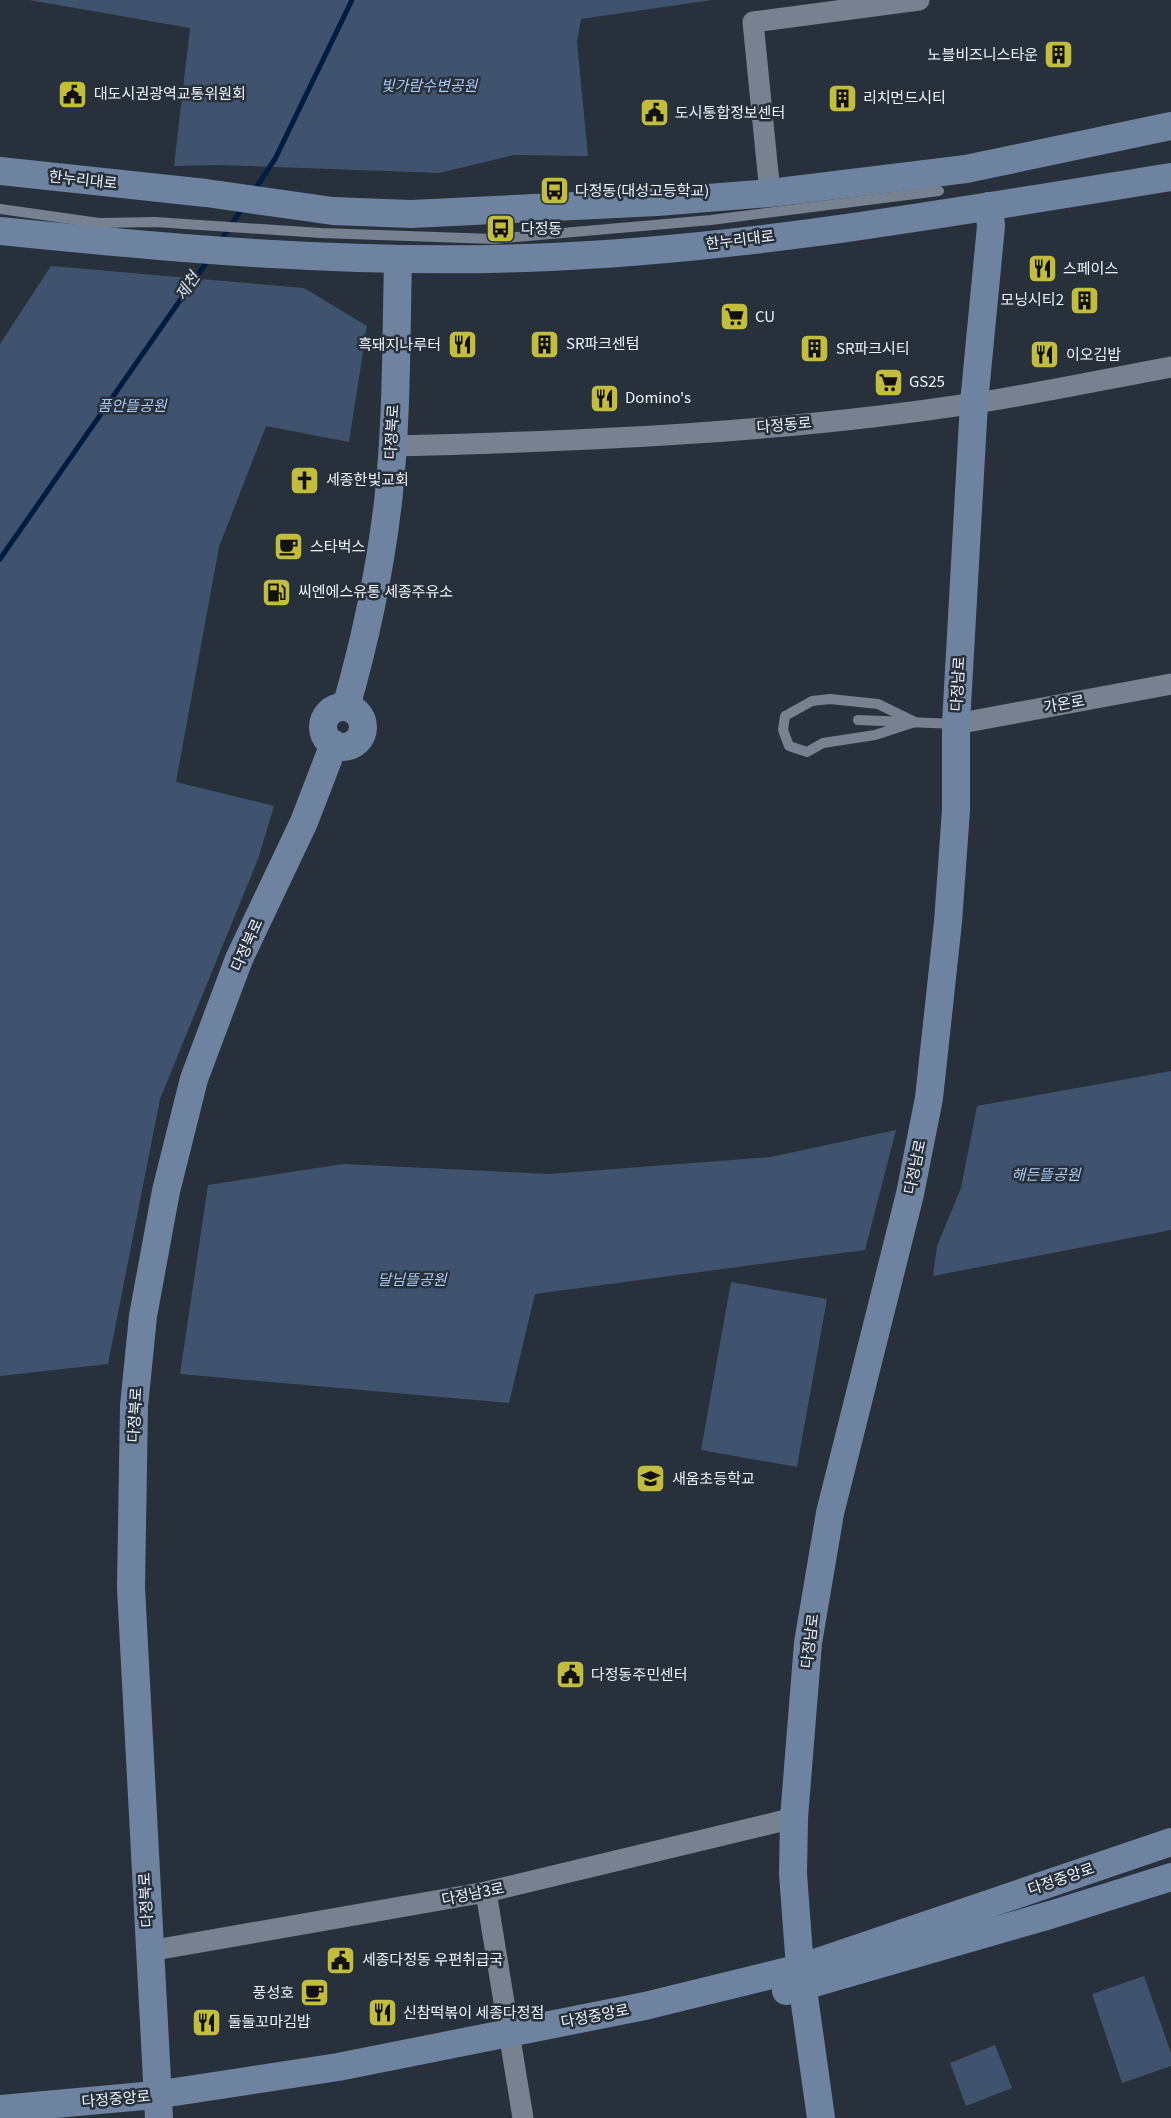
<svg xmlns="http://www.w3.org/2000/svg" width="1171" height="2118" font-family="Georgia,'Noto Sans KR',serif">
  <style>
    .green { fill: #3f536e }
    .lines { fill: none; stroke-linecap: round; stroke-linejoin: round }
    .stream { stroke: #011c41; stroke-width: 5 }
    .lane { stroke: #77818f; stroke-width: 10 }
    .street { stroke: #77818f; stroke-width: 21 }
    .secondary { stroke: #6e83a0; stroke-width: 28 }
    .labels { text-anchor: middle; stroke-width: 5; stroke-linejoin: round; paint-order: stroke }
    .poi-label { font-size: 15px; fill: #eef4fb; stroke: #27303b; text-anchor: start }
    .park-label { font-size: 15px; font-style: italic; fill: #accaf2; stroke: #27303b }
    .street-label { font-size: 15px; fill: #eef4fb; stroke: #27303b }
    .water-label { font-size: 16px; font-style: italic; fill: #d9e3f1; stroke: #27303b }
  </style>
  <rect width="100%" height="100%" fill="#27303b"/>
  <!-- green -->
  <g class="green">
    <polygon points="29,0 712,0 581,19 577,42 588,156 514,155 439,173 220,165 174,166 190,28"/>
    <polygon points="51,266 304,288 367,326 349,442 266,426 219,547 176,782 274,806 258,859 160,1099 108,1364 0,1376 0,344"/>
    <polygon points="1171,1071 1171,1230 933,1276 937,1246 961,1188 977,1106"/>
    <polygon points="896,1130 865,1250 535,1294 509,1403 180,1374 208,1185 343,1164 549,1174 771,1157"/>
    <polygon points="731,1282 827,1299 797,1467 701,1450"/>
    <polygon points="1144,1976 1171,2053 1171,2066 1122,2083 1092,1994"/>
    <polygon points="995,2045 1012,2088 966,2106 950,2063"/>
  </g>
  <g class="lines">
    <!-- stream -->
    <g class="stream">
      <polyline points="253,192 275,159 352,0"/>
      <polyline points="220,242 243,207"/>
      <polyline points="0,559 208,260"/>
    </g>
    <!-- lane -->
    <g class="lane">
      <polyline points="0,209 99,223 155,222 321,233 494,239 711,220 939,191"/>
      <polygon points="830,699 878,704 915,722 875,735 823,743 807,752 789,746 783,730 785,716 812,701"/>
      <polyline points="858,720 956,724"/>
    </g>
    <!-- street -->
    <g class="street">
      <polyline points="770,193 753,22 919,0"/>
      <path d="M392 446C587 441 782 433 975 403 1041 393 1106 379 1171 367"/>
      <polyline points="956,724 1171,684"/>
      <polyline points="486,1892 523,2118"/>
      <polyline points="149,1951 486,1892 794,1818"/>
    </g>
    <!-- secondary -->
    <g class="secondary">
      <polyline points="0,171 206,193 333,211 411,214 657,202 770,193 966,169 1171,126"/>
      <path d="M0 231C175 249 350 264 525 258 742 251 957 211 1171 177"/>
      <path d="M346 707C365 641 380 570 388 502 397 422 396 341 398 260"/>
      <circle cx="343" cy="727" r="20"/>
      <polyline points="786,1991 1050,1915 1171,1877"/>
      <polyline points="0,2109 155,2095 338,2067 645,2006 800,1968 1171,1842"/>
      <polyline points="159,2118 131,1588 134,1406 143,1316 166,1191 194,1079 239,959 304,822 334,744"/>
      <polyline points="821,2118 800,1968 793,1874 794,1818 808,1643 830,1513 910,1194 929,1098 948,922 956,810 956,724 974,403 991,226 989,206"/>
    </g>
  </g>
  <!-- icons -->
  <defs>
    <symbol id="building-square" viewBox="-11 -11 22 22"><rect x="-9" y="-9" width="18" height="18" rx="4" fill="#c3bd3e" stroke="#27303b"/><path d="M-4-6H4V6H1V3H-1V6H-4ZM-2.5-4.3h1.7v1.8h-1.7ZM.8-4.3h1.7v1.8H.8ZM-2.5-1h1.7V.8h-1.7ZM.8-1h1.7V.8H.8Z" fill="#111"/></symbol>
    <symbol id="civic-square" viewBox="-11 -11 22 22"><rect x="-9" y="-9" width="18" height="18" rx="4" fill="#c3bd3e" stroke="#27303b"/><path d="M-.6-6.5H3V-4.5H.6V-3L4-1V1h2V6H-6V1h2V-1L-.6-3ZM-1.2 2.5V6h2.4V2.5Z" fill="#111"/></symbol>
    <symbol id="bus-square" viewBox="-11 -11 22 22"><rect x="-9" y="-9" width="18" height="18" rx="4" fill="#c3bd3e" stroke="#27303b"/><path d="M-5-6H5V4H4V6H2V4H-2V6H-4V4H-5ZM-3.5-4V0h7V-4ZM-3.5 1.2v1.5H-2V1.2ZM2 1.2v1.5H3.5V1.2Z" fill="#111"/></symbol>
    <symbol id="restaurant-square" viewBox="-11 -11 22 22"><rect x="-9" y="-9" width="18" height="18" rx="4" fill="#c3bd3e" stroke="#27303b"/><path d="M-5-6h1v4h1v-4h1v4h1v-4h1v5L-1.5 .5V6h-2V.5L-5-1ZM5-6V6H3V1.5H1.5Q1.5-4 5-6Z" fill="#111"/></symbol>
    <symbol id="supermarket-square" viewBox="-11 -11 22 22"><rect x="-9" y="-9" width="18" height="18" rx="4" fill="#c3bd3e" stroke="#27303b"/><path d="M-6-5.5h2.5l.6 2H6L4.5 2H-2.5L-4.4-4H-6ZM-1.5 3.2a1.3 1.3 0 1 0 .1 0ZM3 3.2a1.3 1.3 0 1 0 .1 0Z" fill="#111"/></symbol>
    <symbol id="church-square" viewBox="-11 -11 22 22"><rect x="-9" y="-9" width="18" height="18" rx="4" fill="#c3bd3e" stroke="#27303b"/><path d="M-1.2-6h2.4v3.5h3.3v2.4h-3.3V6h-2.4V-.1h-3.3v-2.4h3.3Z" fill="#111"/></symbol>
    <symbol id="cafe-square" viewBox="-11 -11 22 22"><rect x="-9" y="-9" width="18" height="18" rx="4" fill="#c3bd3e" stroke="#27303b"/><path d="M-5.5-4.5H6V0H3Q3 3.5 0 3.5H-2.5Q-5.5 3.5-5.5 0ZM3-3.2v2h1.7v-2ZM-6 4.5H4V6H-6Z" fill="#111"/></symbol>
    <symbol id="fuel-square" viewBox="-11 -11 22 22"><rect x="-9" y="-9" width="18" height="18" rx="4" fill="#c3bd3e" stroke="#27303b"/><path d="M-5.5-6h7V0h2V4h1.3V-2.5L3-4.5l.8-.8L6-3V5H2.5V1h-1V6h-7ZM-4.2-4.7v3.2H.2V-4.7Z" fill="#111"/></symbol>
    <symbol id="school-square" viewBox="-11 -11 22 22"><rect x="-9" y="-9" width="18" height="18" rx="4" fill="#c3bd3e" stroke="#27303b"/><path d="M0-5L7-2L0 1L-7-2ZM-4 1L0 2.5L4 1V4Q0 6-4 4Z" fill="#111"/></symbol>
  </defs>
  <g fill-rule="evenodd">
    <use href="#building-square" x="1042" y="38" width="33" height="33"/>
    <use href="#civic-square" x="56" y="78" width="33" height="33"/>
    <use href="#building-square" x="826" y="82" width="33" height="33"/>
    <use href="#civic-square" x="638" y="96" width="33" height="33"/>
    <use href="#bus-square" x="538" y="174" width="33" height="33"/>
    <use href="#bus-square" x="484" y="212" width="33" height="33"/>
    <use href="#restaurant-square" x="1026" y="252" width="33" height="33"/>
    <use href="#building-square" x="1068" y="284" width="33" height="33"/>
    <use href="#supermarket-square" x="718" y="300" width="33" height="33"/>
    <use href="#building-square" x="528" y="328" width="33" height="33"/>
    <use href="#restaurant-square" x="446" y="328" width="33" height="33"/>
    <use href="#building-square" x="798" y="332" width="33" height="33"/>
    <use href="#restaurant-square" x="1028" y="338" width="33" height="33"/>
    <use href="#supermarket-square" x="872" y="366" width="33" height="33"/>
    <use href="#restaurant-square" x="588" y="382" width="33" height="33"/>
    <use href="#church-square" x="288" y="464" width="33" height="33"/>
    <use href="#cafe-square" x="272" y="530" width="33" height="33"/>
    <use href="#fuel-square" x="260" y="576" width="33" height="33"/>
    <use href="#school-square" x="634" y="1462" width="33" height="33"/>
    <use href="#civic-square" x="554" y="1658" width="33" height="33"/>
    <use href="#civic-square" x="324" y="1944" width="33" height="33"/>
    <use href="#cafe-square" x="298" y="1976" width="33" height="33"/>
    <use href="#restaurant-square" x="366" y="1996" width="33" height="33"/>
    <use href="#restaurant-square" x="190" y="2006" width="33" height="33"/>
  </g>
  <g class="labels">
    <!-- poi labels -->
    <g class="poi-label">
      <text x="1038" y="60" text-anchor="end">노블비즈니스타운</text>
      <text x="94" y="99">대도시권광역교통위원회</text>
      <text x="863" y="103">리치먼드시티</text>
      <text x="675" y="118">도시통합정보센터</text>
      <text x="575" y="196">다정동(대성고등학교)</text>
      <text x="521" y="234">다정동</text>
      <text x="1063" y="274">스페이스</text>
      <text x="1064" y="305" text-anchor="end">모닝시티2</text>
      <text x="755" y="322">CU</text>
      <text x="566" y="349">SR파크센텀</text>
      <text x="441" y="350" text-anchor="end">흑돼지나루터</text>
      <text x="836" y="354">SR파크시티</text>
      <text x="1066" y="360">이오김밥</text>
      <text x="909" y="387">GS25</text>
      <text x="625" y="403">Domino's</text>
      <text x="326" y="485">세종한빛교회</text>
      <text x="310" y="552">스타벅스</text>
      <text x="298" y="597">씨엔에스유통 세종주유소</text>
      <text x="672" y="1484">새움초등학교</text>
      <text x="591" y="1680">다정동주민센터</text>
      <text x="362" y="1965">세종다정동 우편취급국</text>
      <text x="294" y="1998" text-anchor="end">풍성호</text>
      <text x="403" y="2018">신참떡볶이 세종다정점</text>
      <text x="228" y="2027">둘둘꼬마김밥</text>
    </g>
    <!-- park labels -->
    <g class="park-label">
      <text x="429" y="91">빛가람수변공원</text>
      <text x="132" y="411">품안뜰공원</text>
      <text x="1046" y="1180">해든뜰공원</text>
      <text x="412" y="1285">달님뜰공원</text>
    </g>
    <!-- street labels -->
    <g class="street-label">
      <text transform="translate(83 180) rotate(6)" y="5">한누리대로</text>
      <text transform="translate(740 240) rotate(-7)" y="5">한누리대로</text>
      <text transform="translate(784 425) rotate(-5)" y="5">다정동로</text>
      <text transform="translate(392 432) rotate(-87)" y="5">다정북로</text>
      <text transform="translate(958 684) rotate(-87)" y="5">다정남로</text>
      <text transform="translate(1064 704) rotate(-10)" y="5">가온로</text>
      <text transform="translate(247 945) rotate(-66)" y="5">다정북로</text>
      <text transform="translate(915 1167) rotate(-78)" y="5">다정남로</text>
      <text transform="translate(135 1415) rotate(-87)" y="5">다정북로</text>
      <text transform="translate(810 1641) rotate(-83)" y="5">다정남로</text>
      <text transform="translate(1061 1879) rotate(-19)" y="5">다정중앙로</text>
      <text transform="translate(473 1894) rotate(-11)" y="5">다정남3로</text>
      <text transform="translate(146 1900) rotate(-93)" y="5">다정북로</text>
      <text transform="translate(595 2016) rotate(-11)" y="5">다정중앙로</text>
      <text transform="translate(116 2099) rotate(-5)" y="5">다정중앙로</text>
    </g>
    <!-- water labels -->
    <g class="water-label">
      <text transform="translate(187 286) rotate(-56)" y="6">제천</text>
    </g>
  </g>
</svg>
